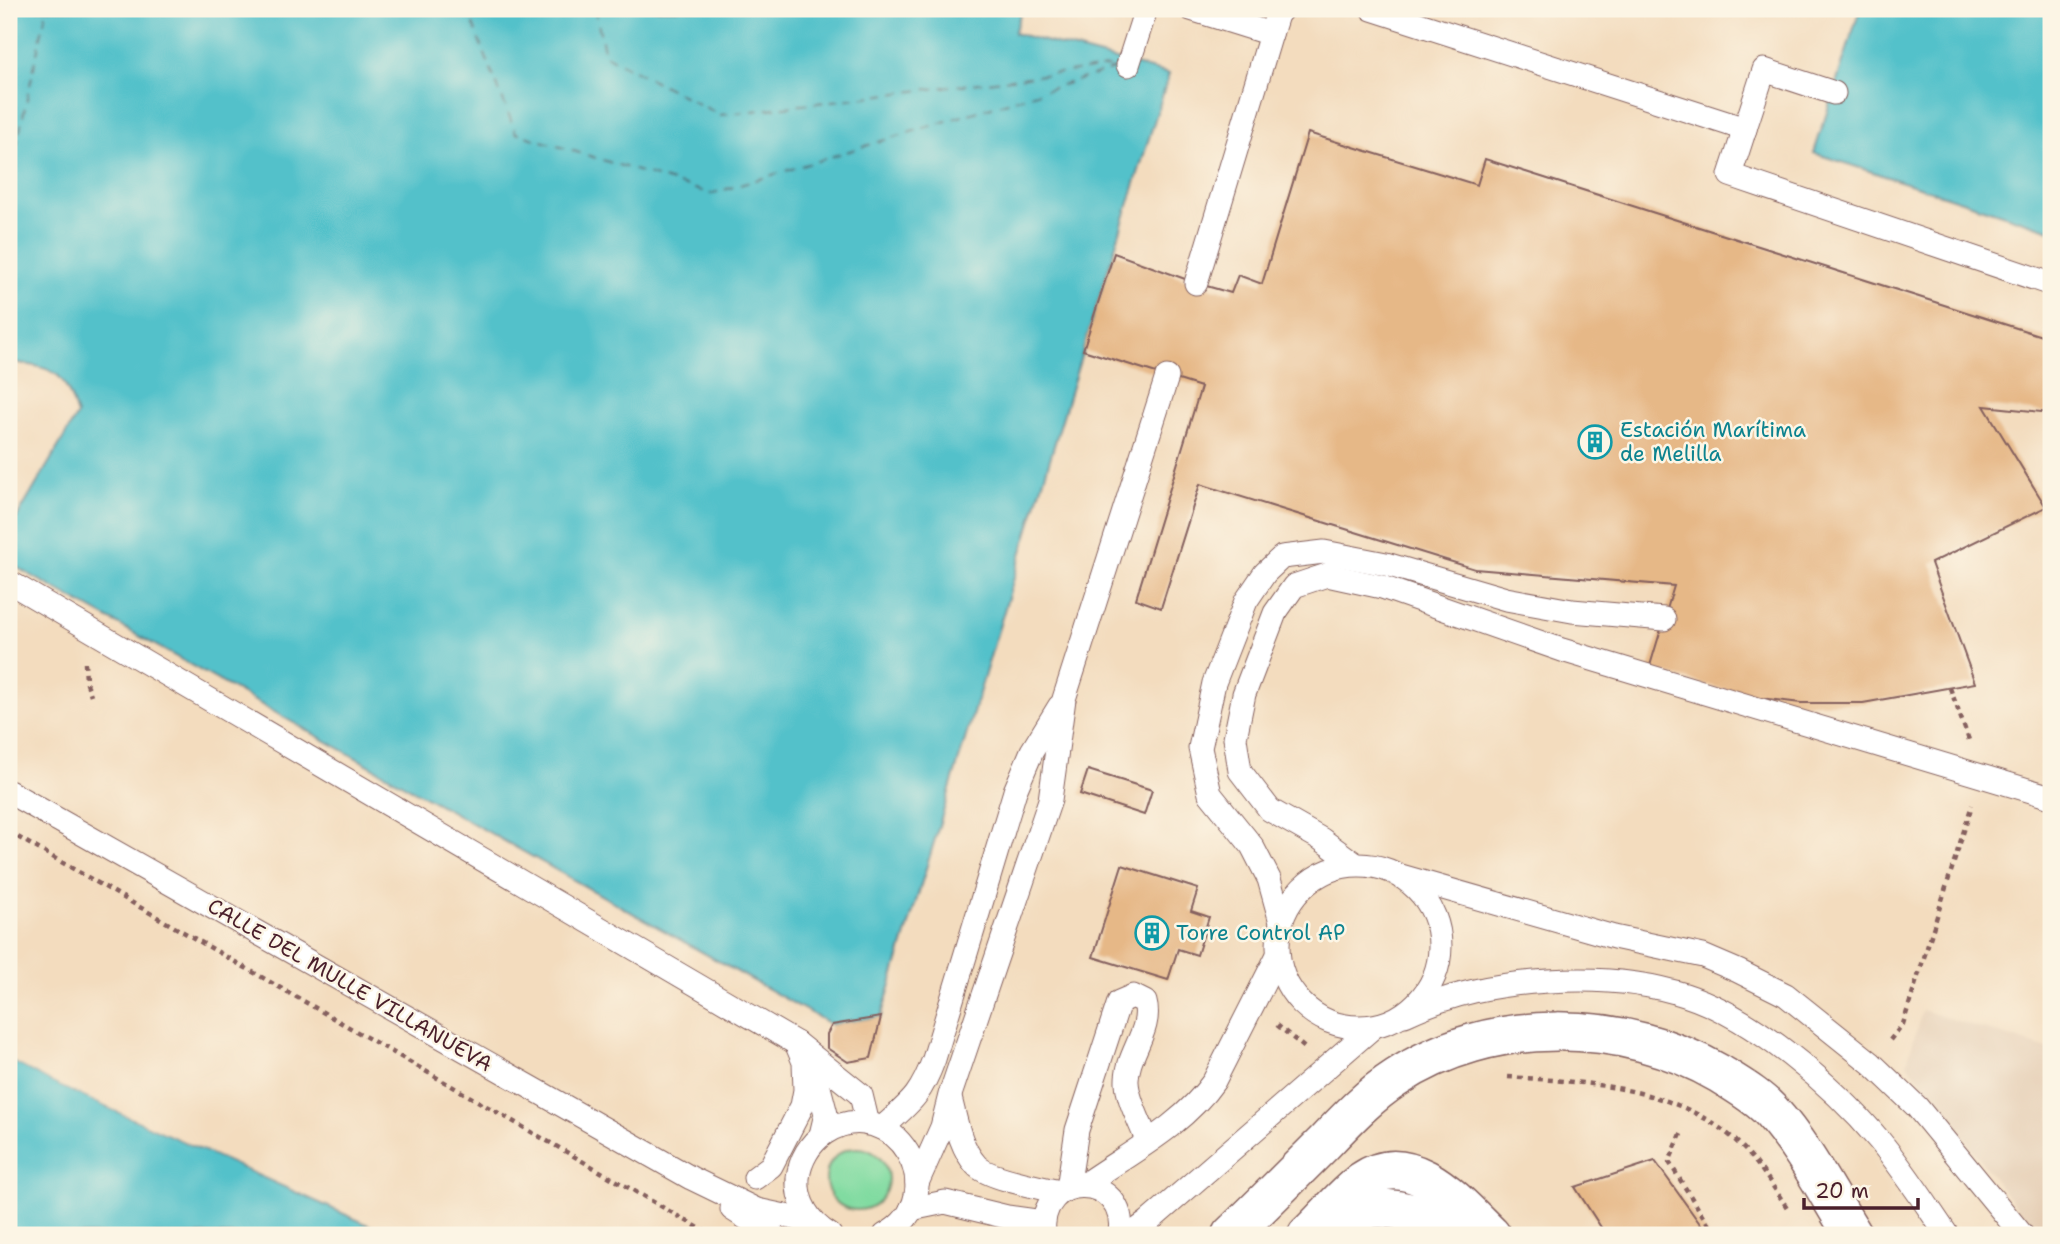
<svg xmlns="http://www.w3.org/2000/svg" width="2060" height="1244" font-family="'Shantell Sans',sans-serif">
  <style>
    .built { fill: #e4ccb2 }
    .green { fill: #81dba1; stroke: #667d66; stroke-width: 2 }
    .water { fill: #53c1ca; stroke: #4e707a; stroke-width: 2 }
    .pier { fill: #f3dcbe }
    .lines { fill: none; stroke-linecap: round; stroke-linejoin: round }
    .ferry { stroke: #4d5863; stroke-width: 2; stroke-dasharray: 9 7; stroke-linecap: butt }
    .building { fill: #e6b887 }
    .service-casing { stroke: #85615e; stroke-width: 25 }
    .minor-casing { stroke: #85615e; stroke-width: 41 }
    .path { stroke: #85615e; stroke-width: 4.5; stroke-dasharray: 5 5; stroke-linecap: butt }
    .service { stroke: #fff; stroke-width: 23 }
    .minor { stroke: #fff; stroke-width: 38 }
    .labels { text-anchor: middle; stroke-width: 5; stroke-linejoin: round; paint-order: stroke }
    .culture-label { font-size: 21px; fill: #0d838f; stroke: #fcf5e5; text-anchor: start }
    .street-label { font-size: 21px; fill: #4a1f2b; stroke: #fcf5e5 }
  </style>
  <rect width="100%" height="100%" fill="#fcf5e5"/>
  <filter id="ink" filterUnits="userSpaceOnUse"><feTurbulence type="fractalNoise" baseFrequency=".0143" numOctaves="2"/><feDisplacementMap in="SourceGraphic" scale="14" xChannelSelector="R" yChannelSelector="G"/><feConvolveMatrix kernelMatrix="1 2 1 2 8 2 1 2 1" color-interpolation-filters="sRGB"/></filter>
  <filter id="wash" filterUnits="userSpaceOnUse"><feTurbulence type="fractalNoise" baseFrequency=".00686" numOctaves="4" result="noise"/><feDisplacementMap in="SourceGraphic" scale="28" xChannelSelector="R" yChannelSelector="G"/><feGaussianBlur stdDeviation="1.57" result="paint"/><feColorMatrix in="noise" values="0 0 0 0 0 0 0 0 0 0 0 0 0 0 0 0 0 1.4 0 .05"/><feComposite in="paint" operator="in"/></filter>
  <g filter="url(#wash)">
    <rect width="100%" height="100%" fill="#f3dcbe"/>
    <!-- built -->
    <polygon class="built" points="1922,1010 2051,1050 2051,1235 2037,1235 1907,1063"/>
    <!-- green -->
    <circle class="green" cx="857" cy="1179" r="31"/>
    <!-- water -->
    <g class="water">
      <path d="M9 9H1022L1014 33 1169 74 1083 350 881 1017 832 1025 9 563V531L77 415C62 367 56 370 9 361Z"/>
      <polygon points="1860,9 2051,9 2051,230 1814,153"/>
      <polygon points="9,1059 54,1083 391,1235 9,1235"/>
    </g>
    <!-- pier -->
    <polygon class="pier" points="9,1055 55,1079 314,1196 392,1232 394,1235 54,1083 9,1059"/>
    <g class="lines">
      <!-- ferry -->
      <g class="ferry">
        <polyline points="467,9 516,133 711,194 1117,68"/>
        <polyline points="595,9 605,55 720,115 1116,66"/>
        <polyline points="9,179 47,9"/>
      </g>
    </g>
    <g id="blocks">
      <!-- building -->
      <g class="building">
        <polygon points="1308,133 1477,185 1485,159 2051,339 2051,413 1984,406 2046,507 1931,563 1975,683 1863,703 1801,703 1752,697 1649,669 1674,586 1475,569 1200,484 1161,608 1136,599 1201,387 1083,350 1114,253 1196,283 1231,293 1238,275 1262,284"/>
        <polygon points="1088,770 1152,790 1144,815 1080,794"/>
        <polygon points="1122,865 1198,889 1191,911 1209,917 1197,955 1178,949 1168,980 1093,957"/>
        <polygon points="881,1017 871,1058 848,1062 827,1048 827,1034 832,1025"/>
        <polygon points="1655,1161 1708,1235 1606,1235 1575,1187"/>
      </g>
    </g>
  </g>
  <g filter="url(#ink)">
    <use href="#blocks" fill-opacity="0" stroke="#85615e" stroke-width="2"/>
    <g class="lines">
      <defs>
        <g id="service">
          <polyline points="1191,9 1271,34"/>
          <polyline points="1372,9 1745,129"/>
          <polyline points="1128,65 1146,9"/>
          <polyline points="1834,93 1764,70 1730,175 2051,284"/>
          <polyline points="1196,283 1271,34 1277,15 1282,9"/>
          <polyline points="9,582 796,1043 861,1095 868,1124"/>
          <polyline points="9,792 691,1178 757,1210 813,1222"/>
          <polyline points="1355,864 1321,839 1270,810 1240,771 1235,738 1244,694 1275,613 1294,586 1327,575 1382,587 1562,650 2051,797"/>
          <circle cx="1359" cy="946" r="81"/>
          <polyline points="1401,876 1614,937 1703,956 1738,971 1786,995 1871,1063 1917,1107 2022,1235"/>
          <polyline points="1281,922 1269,879 1252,846 1210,794 1200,748 1214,683 1246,601 1265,573 1282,557 1324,552 1386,564 1506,599 1572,611 1664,619"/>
          <path d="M1405 1015C1451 993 1497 984 1548 981 1593 978 1642 981 1685 995 1753 1017 1833 1085 1879 1140 1904 1170 1925 1203 1947 1235"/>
          <polyline points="811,1057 826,1114 821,1135"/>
          <path d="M950 1098C956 1121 960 1147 976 1165 987 1178 1042 1188 1060 1192"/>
          <path d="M882 1128C911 1102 920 1097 934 1059L1015 791 1032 751 1059 707"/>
          <polyline points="755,1178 771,1166 802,1106 805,1090 804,1062 796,1043"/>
          <polyline points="917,1183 942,1127 950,1095 1050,800 1064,699 1167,377"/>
          <path d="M1082 1186C1127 1154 1182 1127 1214 1081L1278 955"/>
          <path d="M1068 1188 1077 1130 1119 1002 1133 996 1145 1002C1153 1030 1126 1054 1127 1082 1128 1102 1141 1123 1147 1141"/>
          <polyline points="732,1209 773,1235"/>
          <polyline points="911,1209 945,1202 1007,1217 1043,1222"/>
          <path d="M830 1235C810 1223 796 1202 798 1178 800 1160 810 1143 825 1133 892 1089 958 1195 885 1235"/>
          <path d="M1044 1235C1037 1169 1129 1172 1120 1235"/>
          <polyline points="1130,1235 1148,1222 1372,1028"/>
        </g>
        <g id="minor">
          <path d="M1231 1235C1262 1205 1292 1175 1322 1145 1345 1121 1368 1096 1396 1078 1490 1015 1624 1018 1720 1074 1737 1085 1757 1096 1771 1111 1803 1146 1828 1195 1853 1235"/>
          <path d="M1307 1235C1325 1218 1342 1196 1362 1181 1411 1146 1459 1204 1491 1235"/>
          <path d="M1335 1235C1344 1227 1353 1216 1364 1211 1389 1201 1450 1224 1474 1235"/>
        </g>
      </defs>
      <!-- service casing -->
      <use href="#service" class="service-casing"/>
      <!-- minor casing -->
      <use href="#minor" class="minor-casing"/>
      <!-- path -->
      <g class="path">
        <polyline points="85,663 86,681 91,695"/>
        <polyline points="1950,688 1969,740"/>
        <polyline points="9,832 711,1235"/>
        <polyline points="1277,1025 1305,1048"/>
        <polyline points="1890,1040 1903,1024 1972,805"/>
        <path d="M1508 1077C1585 1082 1675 1086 1736 1141 1757 1160 1772 1185 1788 1209"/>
        <polyline points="1681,1134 1669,1162 1715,1235"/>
      </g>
      <!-- service -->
      <use href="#service" class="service"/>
      <!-- minor -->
      <use href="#minor" class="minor"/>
    </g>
  </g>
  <!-- icons -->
  <defs>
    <symbol id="building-ring" viewBox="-11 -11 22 22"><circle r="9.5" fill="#fcf5e5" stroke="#0f9aa8" stroke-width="1.5"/><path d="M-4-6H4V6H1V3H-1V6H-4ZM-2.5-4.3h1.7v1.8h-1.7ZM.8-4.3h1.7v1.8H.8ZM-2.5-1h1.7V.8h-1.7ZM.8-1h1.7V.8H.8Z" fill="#0f9aa8"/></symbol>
  </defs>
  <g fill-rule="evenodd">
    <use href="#building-ring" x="1576" y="423" width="38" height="38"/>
    <use href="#building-ring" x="1133" y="914" width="38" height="38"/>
  </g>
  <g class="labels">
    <!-- culture labels -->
    <g class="culture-label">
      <text x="1620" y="437">Estación Marítima<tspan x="1620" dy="24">de Melilla</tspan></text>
      <text x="1176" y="940">Torre Control AP</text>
    </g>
    <!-- street labels -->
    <g class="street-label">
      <text transform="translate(350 985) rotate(30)" y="7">CALLE DEL MULLE VILLANUEVA</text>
    </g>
  </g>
  <!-- margin -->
  <rect width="2060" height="1244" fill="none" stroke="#fcf5e5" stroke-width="35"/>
  <!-- scale -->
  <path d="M1804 1198v10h114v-10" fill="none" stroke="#4a1f2b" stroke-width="3.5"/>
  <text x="1815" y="1198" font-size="21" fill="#4a1f2b" stroke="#fcf5e5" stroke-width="5" paint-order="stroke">20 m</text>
</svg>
